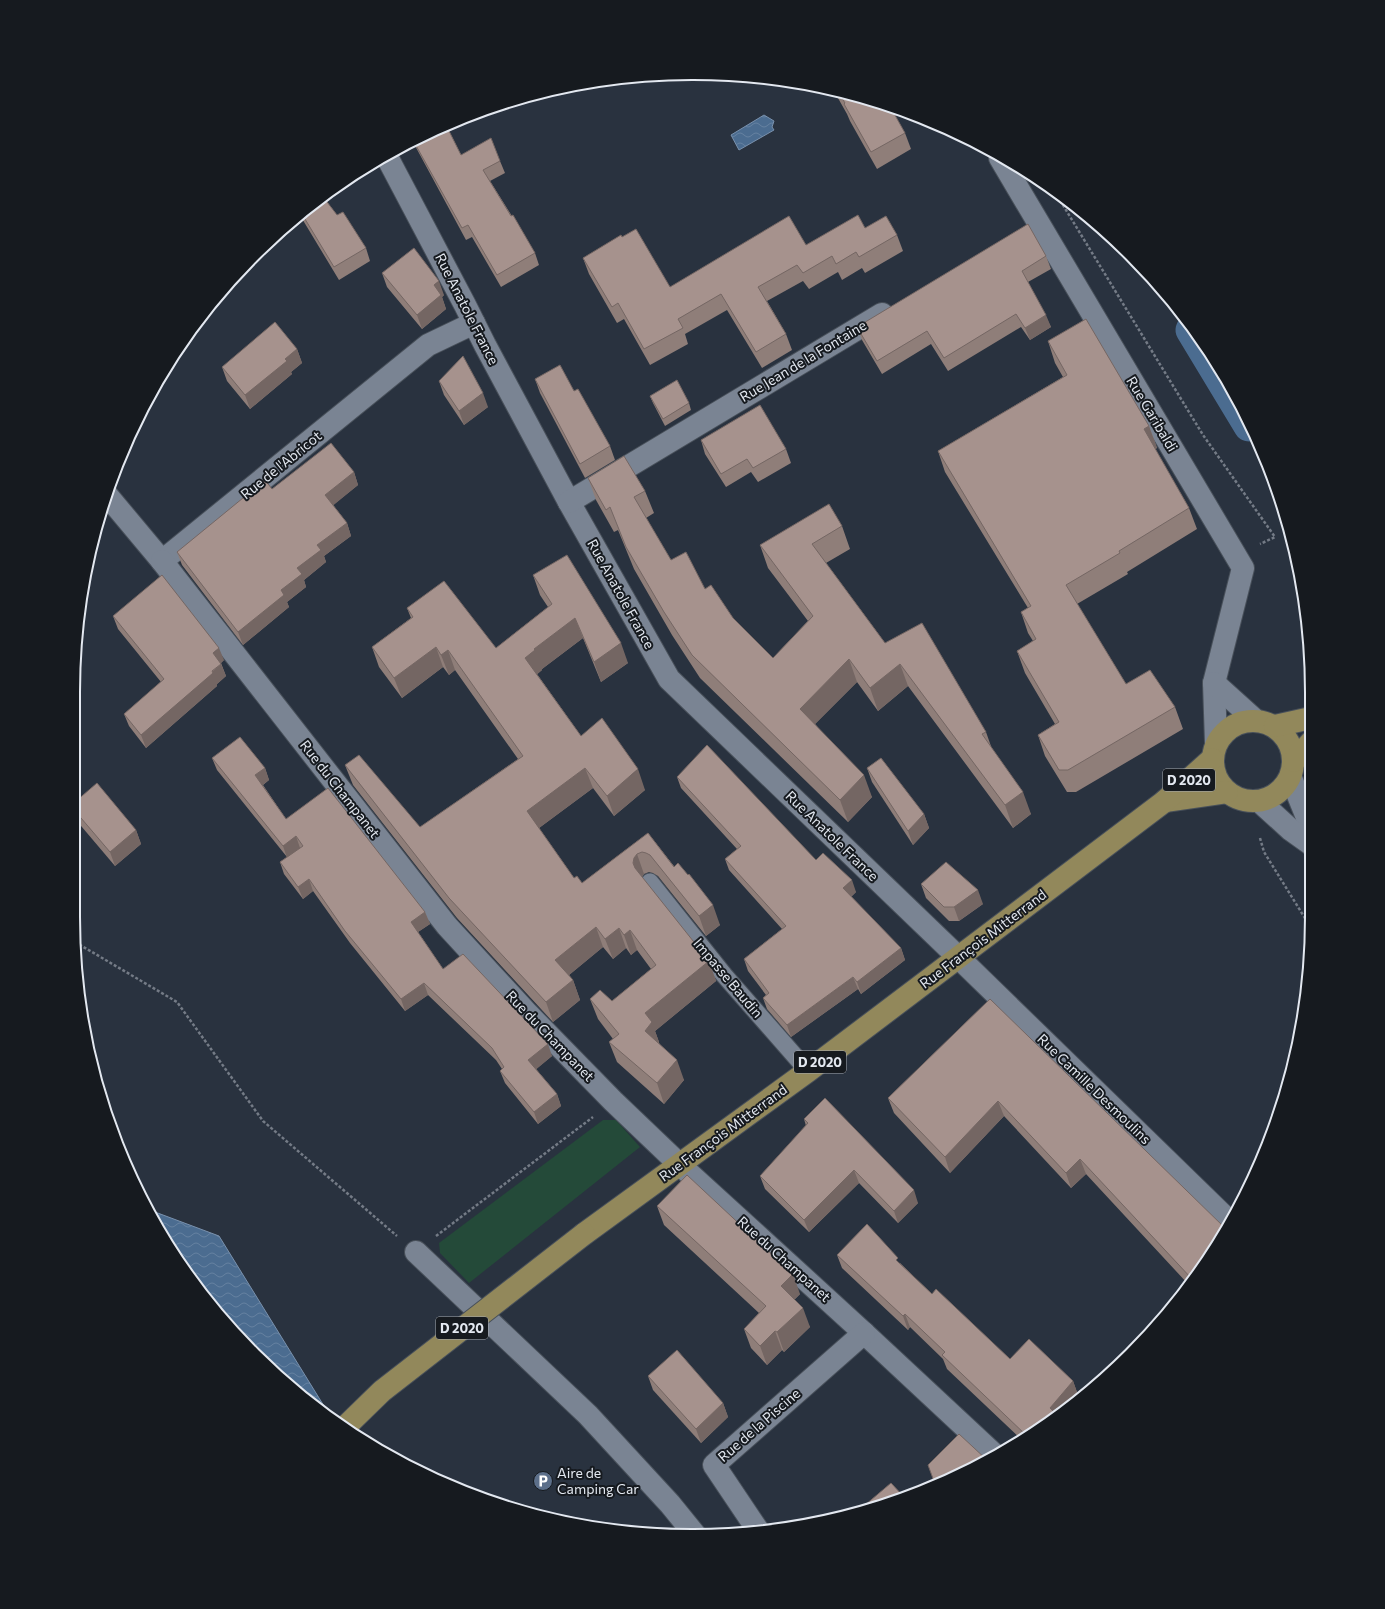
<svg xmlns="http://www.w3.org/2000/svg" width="1385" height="1609" font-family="Commissioner,sans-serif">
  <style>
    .grass { fill: #244a39 }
    .water { fill: url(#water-waves); stroke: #7991ad }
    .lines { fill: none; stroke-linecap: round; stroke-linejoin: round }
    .canal { stroke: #4b6c90; stroke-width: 31 }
    .lane-casing { stroke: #48505a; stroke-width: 19 }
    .street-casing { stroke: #48505a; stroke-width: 24 }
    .primary-casing { stroke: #48505a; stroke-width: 24 }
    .path { stroke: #747b86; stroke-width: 2.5; stroke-dasharray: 3 2; stroke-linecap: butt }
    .lane { stroke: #7a8493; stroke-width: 17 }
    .street { stroke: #7a8493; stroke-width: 22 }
    .primary { stroke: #92885b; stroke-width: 22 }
    .primary-bridge-casing { stroke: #48505a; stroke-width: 24; stroke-linecap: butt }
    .primary-bridge { stroke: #92885b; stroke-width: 22 }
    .wall { fill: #8f7e79 }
    .shaded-wall { fill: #746663 }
    .building { fill: #a6928d; stroke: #746663 }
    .labels { text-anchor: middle; stroke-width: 4; stroke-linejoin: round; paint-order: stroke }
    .shield { fill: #161a1f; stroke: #a6aab1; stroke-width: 1 }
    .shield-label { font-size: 13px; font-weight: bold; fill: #e3e8f0 }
    .street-label { font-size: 14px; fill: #e3e8f0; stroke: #161a1f }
    .poi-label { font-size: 14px; fill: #e3e8f0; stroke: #161a1f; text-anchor: start }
    .rim { fill: none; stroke: #e3e8f0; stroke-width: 2 }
  </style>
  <defs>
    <pattern id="water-waves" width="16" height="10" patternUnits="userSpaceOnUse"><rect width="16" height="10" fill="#4b6c90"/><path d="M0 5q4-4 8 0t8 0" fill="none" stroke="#6581a0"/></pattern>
  </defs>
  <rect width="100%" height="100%" fill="#29323f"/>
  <!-- grass -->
  <polygon class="grass" points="603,1120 616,1120 640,1147 469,1283 440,1253 439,1243"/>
  <!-- water -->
  <g class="water">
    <polygon points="764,115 774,121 772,127 774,130 739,150 731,135"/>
    <polygon points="147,1209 219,1236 332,1419 284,1382 227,1325 178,1261"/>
  </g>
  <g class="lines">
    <!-- canal -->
    <polyline class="canal" points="1191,330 1249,426"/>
    <defs>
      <polyline id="lane" points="650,882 724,975 808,1071"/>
      <g id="street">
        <polyline points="386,155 465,305 485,345 569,502 669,679 958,957 1229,1221"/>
        <polyline points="1000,158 1243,568 1214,683 1216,743"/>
        <polyline points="106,494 162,561 428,345 474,323"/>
        <polyline points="569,502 882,314"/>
        <polyline points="162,561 447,926 527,1013 613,1101 680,1165 864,1333 996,1456"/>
        <polyline points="1214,683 1255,720"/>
        <polyline points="1291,778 1312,830"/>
        <polyline points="1259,801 1291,830 1312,845"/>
        <polyline points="416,1252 588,1415 670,1504 696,1536"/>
        <polyline points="759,1532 714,1465 864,1333"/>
      </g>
      <g id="primary">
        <circle cx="1253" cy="761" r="40"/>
        <polyline points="1275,726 1311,718"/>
        <polyline points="1294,761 1311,742"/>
        <polyline points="1165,801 1227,792"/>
        <polyline points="584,1234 808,1071 1165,801 1212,759"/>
      </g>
    </defs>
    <!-- lane casing -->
    <use href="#lane" class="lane-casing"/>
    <!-- street casing -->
    <use href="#street" class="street-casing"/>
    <!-- primary casing -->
    <use href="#primary" class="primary-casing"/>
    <!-- path -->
    <g class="path">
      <polyline points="1055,192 1203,435 1275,537 1260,544"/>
      <polyline points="1260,838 1264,852 1311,928"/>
      <polyline points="75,942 177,1002 263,1121 397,1236"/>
      <polyline points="436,1236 593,1117"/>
    </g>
    <!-- lane -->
    <use href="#lane" class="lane"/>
    <!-- street -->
    <use href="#street" class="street"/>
    <!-- primary -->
    <use href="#primary" class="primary"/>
    <defs>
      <polyline id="primary-bridge" points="344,1428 382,1391 584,1234"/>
    </defs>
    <!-- primary-bridge casing -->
    <use href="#primary-bridge" class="primary-bridge-casing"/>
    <!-- primary-bridge -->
    <use href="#primary-bridge" class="primary-bridge"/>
  </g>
  <!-- wall -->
  <g class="wall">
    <polygon points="834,91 853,94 905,133 911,149 877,169 850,121 847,114"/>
    <polygon points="447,127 461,155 500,161 505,173 490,181 535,253 539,265 501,287 472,237 466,240 413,142"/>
    <polygon points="324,198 337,215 366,248 370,261 339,280 301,217 292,225 290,223"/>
    <polygon points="865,228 897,235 903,251 865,273 862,268 842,280 838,272 809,289 803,281 767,301 786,334 792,350 762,368 727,310 685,334 688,344 650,365 624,319 617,323 589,274 583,258 622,237 670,287"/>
    <polygon points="1046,256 1051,269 1028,282 1051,327 1030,340 1021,327 948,371 931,344 882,374 862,340 857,327"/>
    <polygon points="382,273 444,295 442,297 446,309 422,329 387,287"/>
    <polygon points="1048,341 1149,426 1157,448 1155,449 1189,508 1197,529 1127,572 1128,574 1077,604 1126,684 1175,707 1183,729 1076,792 1067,792 1045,756 1038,735 1055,724 1025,673 1017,651 1033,641 1028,633 1021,612 1028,608 945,472 938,451 1063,377 1055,363"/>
    <polygon points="297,349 302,363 291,372 292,374 250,409 227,381 222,367"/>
    <polygon points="535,379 574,391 610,446 615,460 585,478 540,393"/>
    <polygon points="439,381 488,407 464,425 444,395"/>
    <polygon points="650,396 689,403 691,410 665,426 653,403"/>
    <polygon points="701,440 786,449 791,463 758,482 751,472 726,487 705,454"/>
    <polygon points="354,472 358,485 333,505 347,523 351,536 324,556 326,562 304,580 306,587 287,602 289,607 243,645 182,565 177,552 272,489"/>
    <polygon points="588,478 645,491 654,513 646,518 671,560 705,589 733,618 773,658 808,621 768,568 760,545 842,526 850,549 826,563 885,643 986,732 992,749 1031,814 1013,828 908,686 878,711 857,682 815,724 872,797 848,822 700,678 672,635 634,569 618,530 614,532 596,500"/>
    <polygon points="533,575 628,663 601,682 583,638 542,669 542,670 537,674 581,736 645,790 614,816 593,788 539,828 574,878 582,883 648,833 720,925 706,936 658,876 653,873 649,872 644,874 642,877 709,961 716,981 655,1031 659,1042 659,1043 684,1080 664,1104 617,1062 609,1042 613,1039 598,1019 590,999 612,1001 651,969 637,950 631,955 626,948 613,959 603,947 569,975 573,980 580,1000 553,1022 457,918 353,785 345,765 420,827 518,759 455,670 449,675 443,667 402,698 379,667 372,647 411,618 407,608 496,648 548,607 540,595"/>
    <polygon points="113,616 224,660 221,663 226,676 217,684 217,686 146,748 129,726 124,714 161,682 118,629"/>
    <polygon points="212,758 265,768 269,780 263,785 286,819 425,912 430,924 418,932 443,969 552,1056 536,1069 557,1094 561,1106 538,1124 505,1083 500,1071 502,1069 496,1060 428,995 405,1011 350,943 313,891 303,899 284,874 280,862 287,857 217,770"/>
    <polygon points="867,768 924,814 929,828 913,845 872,782"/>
    <polygon points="677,777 816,860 856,892 851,897 901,948 905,960 861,994 858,989 791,1037 767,1009 763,998 766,995 748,971 744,959 782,929 729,870 725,859 737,849 681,788"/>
    <polygon points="75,802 136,830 141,844 115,866 76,820 75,817"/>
    <polygon points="921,884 983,904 959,921 949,921 926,898"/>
    <polygon points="990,999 1208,1260 1188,1284 1086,1174 1071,1188 1004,1116 950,1173 894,1113 888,1098"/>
    <polygon points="804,1119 918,1203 898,1223 859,1183 809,1232 765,1189 760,1176 806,1126"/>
    <polygon points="657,1206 800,1294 794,1300 810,1327 784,1352 782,1350 767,1365 751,1348 744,1329 759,1313 664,1225"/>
    <polygon points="837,1255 900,1263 932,1294 1010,1359 1073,1381 1078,1395 1062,1413 1022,1440 947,1369 943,1359 910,1327 908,1330 842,1268"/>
    <polygon points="648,1376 723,1403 728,1417 701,1443 653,1390"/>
  </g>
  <!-- shaded-wall -->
  <g class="shaded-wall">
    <polygon points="300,215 301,217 292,225 291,222"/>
    <polygon points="439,281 444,295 442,297 446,309 422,329 417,315 434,285"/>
    <polygon points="1046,315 1051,327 1030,340 1025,328"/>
    <polygon points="297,349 302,363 291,372 292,374 250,409 245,395 285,359"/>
    <polygon points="483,393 488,407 464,425 459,411"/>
    <polygon points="1149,426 1157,448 1152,451 1144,429"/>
    <polygon points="354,472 358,485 330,508 325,495"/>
    <polygon points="347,523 351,536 324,556 326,562 304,580 306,587 287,602 289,607 243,645 238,632 281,590 297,568 317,545"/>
    <polygon points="575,618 583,638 542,669 542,670 533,678 525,658 534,649"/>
    <polygon points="621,643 628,663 601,682 594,662"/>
    <polygon points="436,647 443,667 402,698 394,678"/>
    <polygon points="219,648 224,660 217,666 213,653"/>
    <polygon points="448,650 455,670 449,675 441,655"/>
    <polygon points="849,659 857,682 808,731 800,709"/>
    <polygon points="221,664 226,676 217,684 217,686 146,748 141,735"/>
    <polygon points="900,664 908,686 878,711 870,688"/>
    <polygon points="265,768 269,780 260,787 255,775"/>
    <polygon points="585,768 593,788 535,831 527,811"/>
    <polygon points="638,769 645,790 614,816 607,796"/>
    <polygon points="864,775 872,797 848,822 840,800"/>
    <polygon points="1023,792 1031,814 1013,828 1005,805"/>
    <polygon points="924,814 929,828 913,845 908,831"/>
    <polygon points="136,830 141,844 115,866 110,852"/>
    <polygon points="296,836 300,848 287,858 283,846"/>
    <polygon points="637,854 644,874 641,878 640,883 633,863 634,858"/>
    <polygon points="309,879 313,891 303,899 298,887"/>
    <polygon points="852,880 856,892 847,900 843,888"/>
    <polygon points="978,890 983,904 959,921 954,907"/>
    <polygon points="713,905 720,925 706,936 699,916"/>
    <polygon points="425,912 430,924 415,934 411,922"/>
    <polygon points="596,927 603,947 563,980 555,960"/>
    <polygon points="619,928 626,948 613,959 605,939"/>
    <polygon points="630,930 637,950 631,955 624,935"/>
    <polygon points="901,948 905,960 861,994 857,982"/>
    <polygon points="709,961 716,981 655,1031 659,1042 652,1051 645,1031 645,1013"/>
    <polygon points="853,977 858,989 791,1037 787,1025"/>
    <polygon points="573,980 580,1000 553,1022 546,1002"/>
    <polygon points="424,983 428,995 405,1011 401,999"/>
    <polygon points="548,1044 552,1056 533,1072 528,1060"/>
    <polygon points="677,1060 684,1080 664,1104 657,1083"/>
    <polygon points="557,1094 561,1106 538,1124 534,1112"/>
    <polygon points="998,1101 1004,1116 950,1173 945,1157"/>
    <polygon points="1080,1159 1086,1174 1071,1188 1066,1173"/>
    <polygon points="854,1170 859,1183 809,1232 804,1220"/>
    <polygon points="914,1190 918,1203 898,1223 894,1211"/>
    <polygon points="793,1274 800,1294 788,1306 781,1286"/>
    <polygon points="803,1308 810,1327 784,1352 777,1332"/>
    <polygon points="905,1314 910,1327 908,1330 903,1316"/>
    <polygon points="775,1331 782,1350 767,1365 760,1346"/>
    <polygon points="1073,1381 1078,1395 1062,1413 1054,1419 1050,1408"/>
    <polygon points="723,1403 728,1417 701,1443 696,1429"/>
  </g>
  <!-- building -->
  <g class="building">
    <polygon points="838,92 853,94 891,108 905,133 871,152 844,104 845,103"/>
    <polygon points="447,127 461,155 491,138 500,161 483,170 511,216 513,215 535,253 497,275 468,225 462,228 414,142"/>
    <polygon points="324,198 337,215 343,212 366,248 334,267 302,214"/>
    <polygon points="858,215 865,228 886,216 897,235 859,257 856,252 836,264 832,256 803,273 797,265 758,287 786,334 756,352 721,294 678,319 683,328 644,349 618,303 612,307 583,258 621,235 622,237 636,229 670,287 789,216 806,245"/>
    <polygon points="1028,224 1046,256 1022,271 1046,315 1025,328 1016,314 944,358 927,331 877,361 857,327"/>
    <polygon points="414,248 439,281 434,285 441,295 417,315 382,273"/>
    <polygon points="1086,319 1149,426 1144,429 1189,508 1119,551 1120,553 1066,585 1126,684 1150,670 1175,707 1068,770 1059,770 1038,735 1059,722 1017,651 1036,639 1021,612 1031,606 938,451 1067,375 1048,341"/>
    <polygon points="275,322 297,349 285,359 287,361 245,395 222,367"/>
    <polygon points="463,356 483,393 459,411 439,381"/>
    <polygon points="560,365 574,391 578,389 610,446 580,464 535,379"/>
    <polygon points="677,380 689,403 663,419 650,396"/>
    <polygon points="760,405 786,449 753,468 747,459 721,474 701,440"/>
    <polygon points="331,443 354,472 325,495 347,523 317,545 321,550 297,568 302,574 281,590 284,595 238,632 177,552 265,480 272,489"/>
    <polygon points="624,456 645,491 634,497 671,560 686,552 705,589 711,585 733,618 773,658 813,616 760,545 829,504 842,526 812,544 885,643 922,623 986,732 982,734 1023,792 1005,805 900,664 870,688 849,659 800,709 864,775 840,800 692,655 664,612 626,547 610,507 606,510 588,478"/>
    <polygon points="567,555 621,643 594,662 575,618 534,649 535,650 525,658 581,736 602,718 638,769 607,796 585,768 527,811 574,878 577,876 582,883 648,833 674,867 678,863 688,875 689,874 713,905 699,916 650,855 646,853 642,852 637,854 634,858 633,863 635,868 709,961 645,1013 652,1022 645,1031 677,1060 657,1083 609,1042 619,1034 590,999 600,990 612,1001 656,965 630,930 624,935 619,928 605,939 596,927 555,960 573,980 546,1002 449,898 345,765 359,755 420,827 523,756 448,650 441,655 436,647 394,678 372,647 413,617 407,608 444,581 496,648 552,604 533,575"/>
    <polygon points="162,575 219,648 213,653 221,664 212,671 213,673 141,735 124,714 164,679 113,616"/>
    <polygon points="240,737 265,768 255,775 286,819 328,788 425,912 411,922 443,969 463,954 548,1044 528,1060 557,1094 534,1112 500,1071 504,1067 492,1048 424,983 401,999 345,931 309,879 298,887 280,862 303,846 296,836 283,846 212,758"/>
    <polygon points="707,745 816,860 823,853 852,880 843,888 901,948 857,982 853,977 787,1025 763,998 769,993 744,959 786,926 725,859 741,846 677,777"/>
    <polygon points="881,758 924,814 908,831 867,768"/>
    <polygon points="97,783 136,830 110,852 75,811 75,802"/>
    <polygon points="946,862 978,890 954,907 944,907 921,884"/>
    <polygon points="990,999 1225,1228 1208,1260 1192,1279 1080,1159 1066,1173 998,1101 945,1157 888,1098"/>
    <polygon points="825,1098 914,1190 894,1211 854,1170 804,1220 760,1176 808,1123 804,1119"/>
    <polygon points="687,1175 793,1274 781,1286 803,1308 777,1332 775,1331 760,1346 744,1329 766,1306 657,1206"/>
    <polygon points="867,1224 898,1258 896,1260 932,1294 936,1289 1010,1359 1029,1339 1073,1381 1050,1408 1058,1416 1027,1436 942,1355 945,1352 905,1314 903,1316 837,1255"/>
    <polygon points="677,1350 723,1403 696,1429 648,1376"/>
    <polygon points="959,1434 987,1460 935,1484 928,1465"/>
    <polygon points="891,1483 904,1497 892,1503 858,1511"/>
  </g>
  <!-- icons -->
  <defs>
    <symbol id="parking-disc" viewBox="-11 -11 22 22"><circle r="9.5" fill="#5c6f8a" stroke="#161a1f"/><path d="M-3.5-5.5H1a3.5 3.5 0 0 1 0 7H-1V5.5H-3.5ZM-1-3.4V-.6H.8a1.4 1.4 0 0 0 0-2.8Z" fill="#fff"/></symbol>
  </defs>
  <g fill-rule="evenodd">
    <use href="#parking-disc" x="532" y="1470" width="22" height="22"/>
  </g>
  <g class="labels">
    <!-- shield labels -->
    <g class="shield">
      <rect x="1163" y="769" width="52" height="22" rx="3"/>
      <rect x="794" y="1051" width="52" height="22" rx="3"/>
      <rect x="436" y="1317" width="52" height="22" rx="3"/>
    </g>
    <g class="shield-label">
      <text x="1189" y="785">D 2020</text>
      <text x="820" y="1067">D 2020</text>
      <text x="462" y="1333">D 2020</text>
    </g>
    <!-- street labels -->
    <g class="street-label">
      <text transform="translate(467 309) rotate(63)" y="5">Rue Anatole France</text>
      <text transform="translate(803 361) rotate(-31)" y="5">Rue Jean de la Fontaine</text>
      <text transform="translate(1152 414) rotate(59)" y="5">Rue Garibaldi</text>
      <text transform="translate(281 465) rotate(-39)" y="5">Rue de l'Abricot</text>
      <text transform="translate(621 594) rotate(61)" y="5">Rue Anatole France</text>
      <text transform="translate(340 789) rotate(52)" y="5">Rue du Champanet</text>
      <text transform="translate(832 836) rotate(44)" y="5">Rue Anatole France</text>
      <text transform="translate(983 939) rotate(-37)" y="5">Rue François Mitterrand</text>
      <text transform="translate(728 978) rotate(50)" y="5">Impasse Baudin</text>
      <text transform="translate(550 1036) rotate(46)" y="5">Rue du Champanet</text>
      <text transform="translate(1094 1089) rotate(44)" y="5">Rue Camille Desmoulins</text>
      <text transform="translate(723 1133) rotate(-36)" y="5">Rue François Mitterrand</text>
      <text transform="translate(784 1259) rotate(42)" y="5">Rue du Champanet</text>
      <text transform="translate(759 1425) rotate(-41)" y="5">Rue de la Piscine</text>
    </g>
    <!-- poi labels -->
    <g class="poi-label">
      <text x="557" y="1478">Aire de<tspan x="557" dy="16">Camping Car</tspan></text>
    </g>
  </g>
  <!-- crop -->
  <path d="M0 0H1385V1609H0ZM692 80H693A612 612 0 0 1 1305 692V917A612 612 0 0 1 693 1529H692A612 612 0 0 1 80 917V692A612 612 0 0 1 692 80Z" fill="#161a1f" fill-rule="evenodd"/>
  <path class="rim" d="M692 80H693A612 612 0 0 1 1305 692V917A612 612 0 0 1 693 1529H692A612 612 0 0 1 80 917V692A612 612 0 0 1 692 80Z"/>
</svg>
